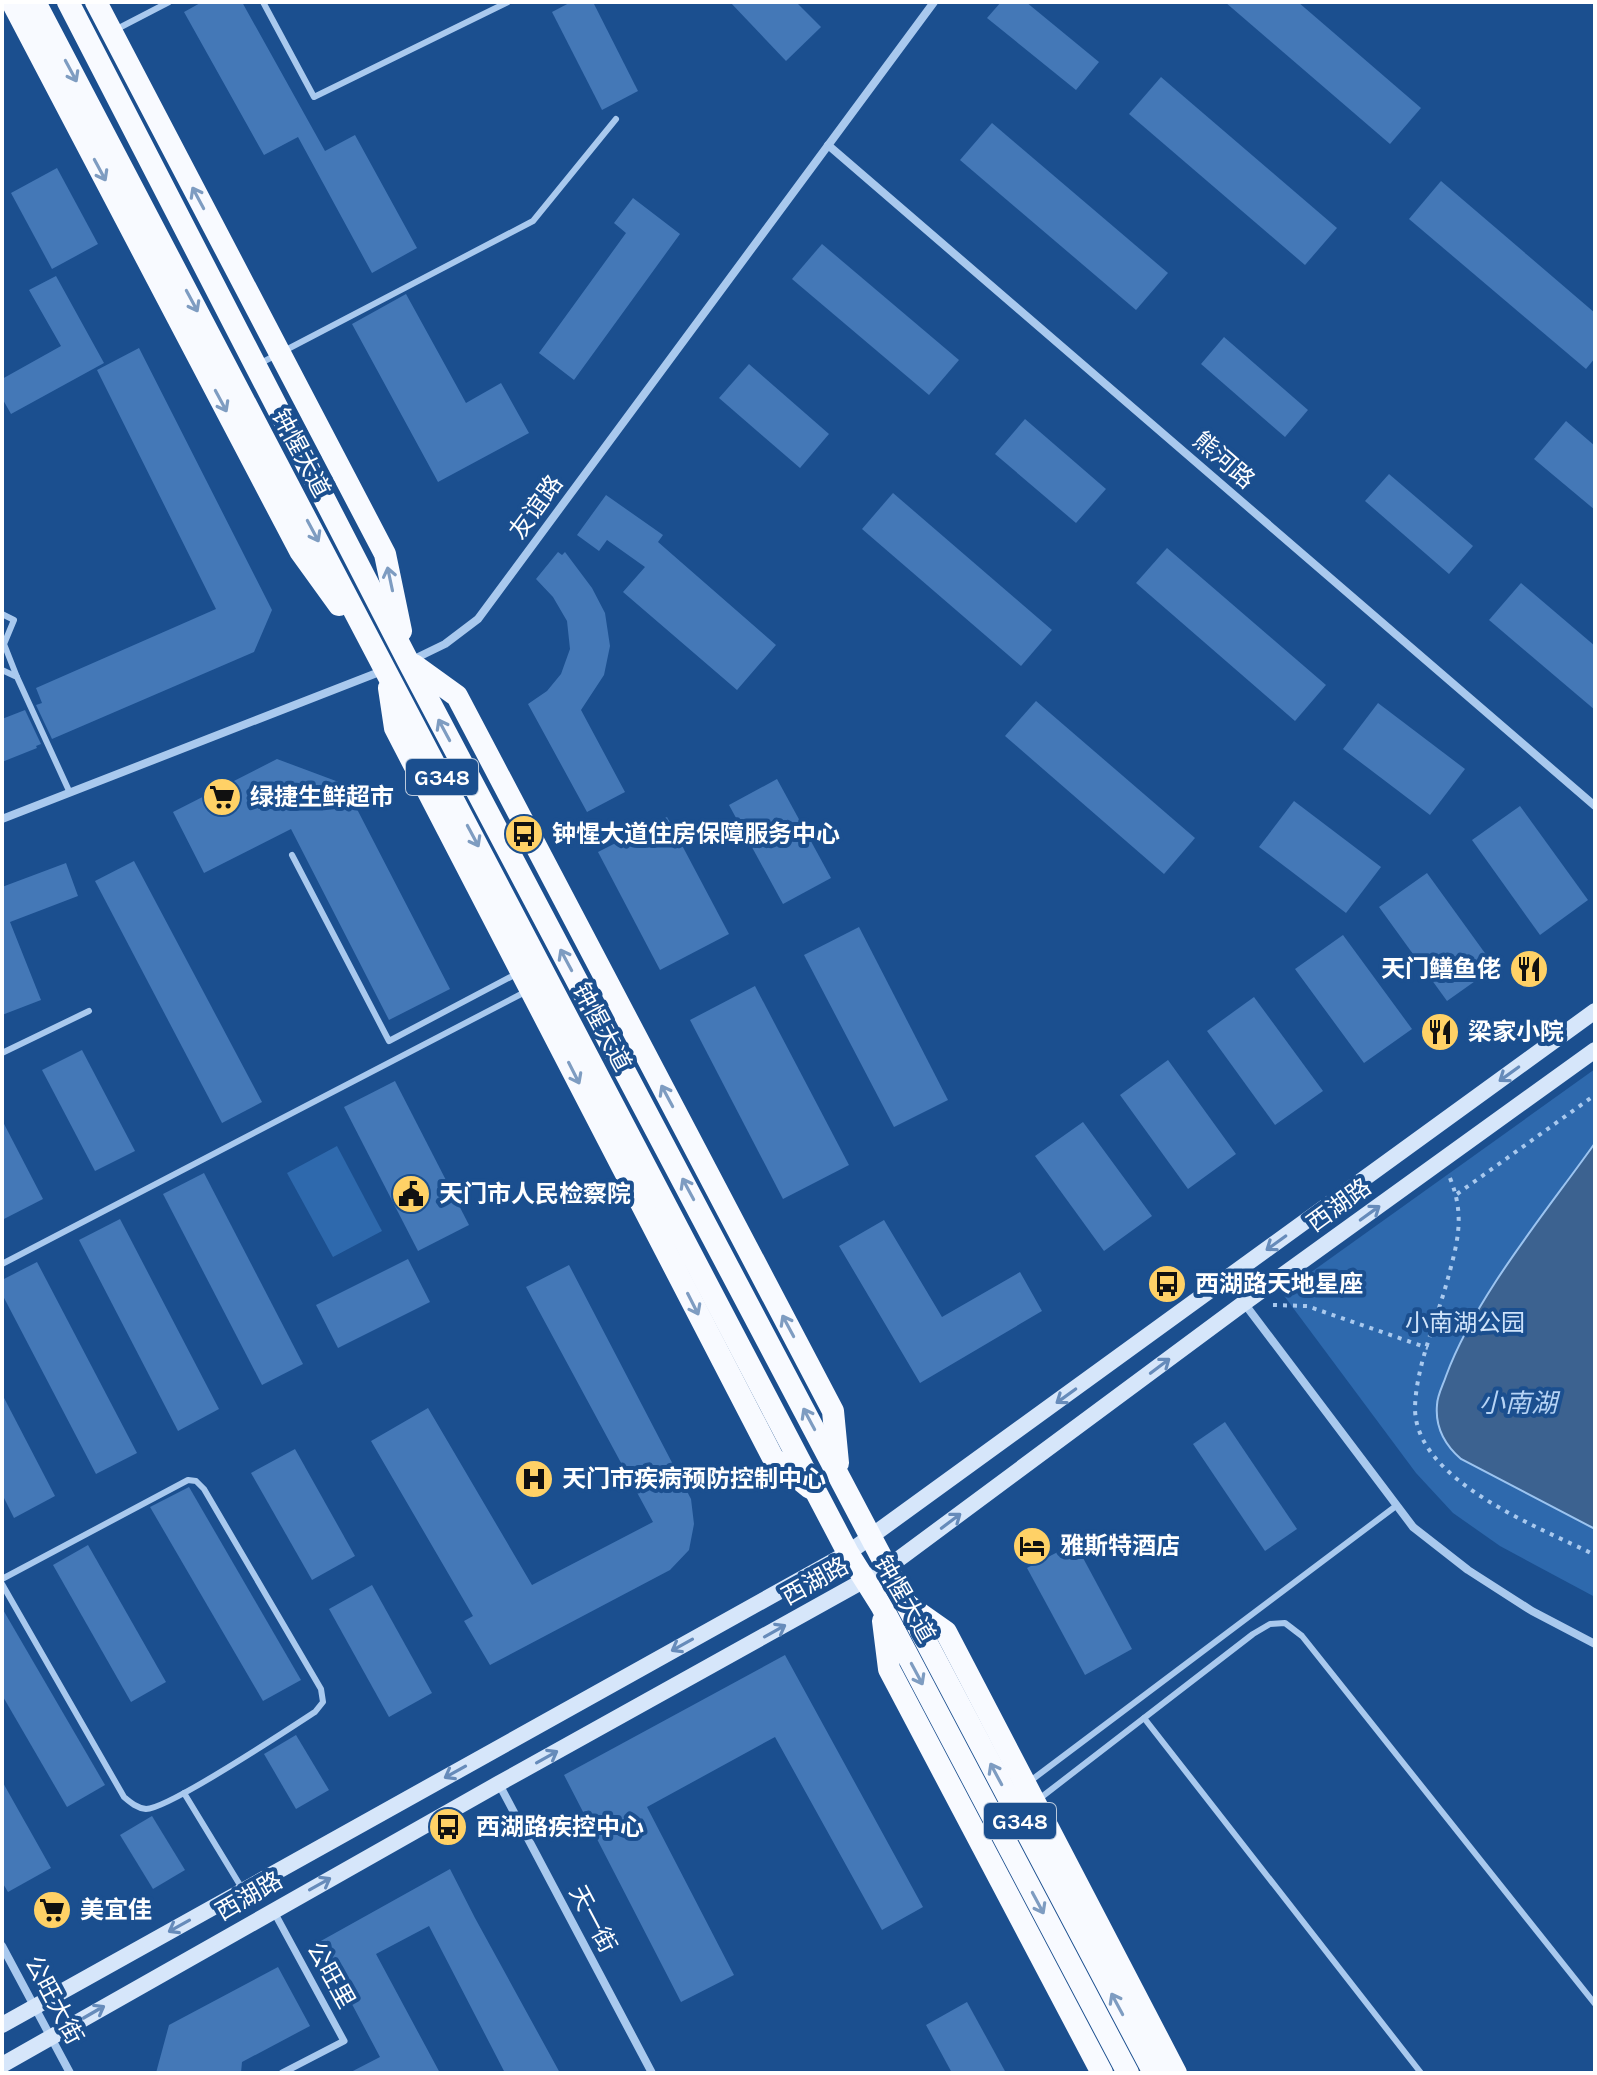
<svg xmlns="http://www.w3.org/2000/svg" width="1597" height="2075" font-family="Karla,'Noto Sans SC',sans-serif">
  <style>
    .green { fill: #2e69ad }
    .water { fill: #3c6290; stroke: #9cc4f0; stroke-width: 2 }
    .building { fill: #4478b7 }
    .lines { fill: none; stroke-linecap: round; stroke-linejoin: round }
    .path { stroke: #a9c9ee; stroke-width: 4; stroke-dasharray: 4 6; stroke-linecap: butt }
    .service { stroke: #a9c9ee; stroke-width: 6 }
    .pedestrian { stroke: #a9c9ee; stroke-width: 7 }
    .minor { stroke: #a9c9ee; stroke-width: 8 }
    .secondary { stroke: #d6e6fa; stroke-width: 16 }
    .trunk { stroke: #f8faff; stroke-width: 22 }
    .oneway { stroke: #7e9cc1 }
    .oneway2 { stroke: #668bba }
    .labels { text-anchor: middle; stroke-width: 8; stroke-linejoin: round; paint-order: stroke }
    .shield { fill: #1b4f8f; stroke: #bbcadd; stroke-width: 2 }
    .shield-label { font-size: 22px; font-weight: bold; fill: #fff }
    .street-label { font-size: 24px; fill: #fff; stroke: #1b4f8f }
    .poi-label { font-size: 24px; font-weight: bold; fill: #fff; stroke: #1b4f8f; text-anchor: start }
    .park-label { font-size: 24px; fill: #cfe3fa; stroke: #1b4f8f }
    .water-label { font-size: 26px; font-style: italic; fill: #b5d3f5; stroke: #1b4f8f }
  </style>
  <rect width="100%" height="100%" fill="#1b4f8f"/>
  <!-- green -->
  <g class="green">
    <polygon points="1595,1069 1595,1597 1500,1546 1453,1513 1416,1473 1282,1293"/>
    <polygon points="337,1146 382,1231 333,1257 287,1173"/>
  </g>
  <!-- water -->
  <path class="water" d="M1595 1143V1529L1461 1459C1445 1445 1435 1427 1437 1405 1437 1396 1443 1385 1446 1376 1475 1297 1546 1212 1595 1143Z"/>
  <!-- building -->
  <g class="building">
    <polygon points="202,2 242,2 325,151 355,135 417,248 372,273 298,137 264,155 184,12"/>
    <polygon points="571,2 593,2 638,91 602,110 552,12"/>
    <polygon points="730,2 796,2 821,27 786,61"/>
    <polygon points="1001,2 1026,2 1099,62 1076,90 987,18"/>
    <polygon points="1225,2 1298,2 1421,108 1390,144"/>
    <polygon points="1161,77 1337,228 1305,265 1129,114"/>
    <polygon points="992,123 1168,273 1136,310 960,160"/>
    <polygon points="57,168 98,244 52,269 11,193"/>
    <polygon points="1441,181 1595,313 1595,358 1586,369 1409,219"/>
    <polygon points="633,198 680,234 574,380 539,353 626,233 614,223"/>
    <polygon points="822,244 959,360 929,395 792,279"/>
    <polygon points="56,276 104,363 11,414 2,398 2,379 61,346 29,290"/>
    <polygon points="406,294 466,403 501,383 529,433 438,482 352,324"/>
    <polygon points="1224,337 1308,410 1285,437 1201,364"/>
    <polygon points="139,348 272,610 254,652 52,739 36,705 42,703 36,688 216,609 97,370"/>
    <polygon points="749,364 829,434 800,468 719,398"/>
    <polygon points="1025,419 1106,489 1076,523 995,454"/>
    <polygon points="1566,421 1595,446 1595,510 1534,459"/>
    <polygon points="1389,474 1473,546 1449,574 1365,501"/>
    <polygon points="893,493 1052,630 1021,666 862,529"/>
    <polygon points="606,495 663,535 658,542 776,645 737,690 623,592 645,567 607,540 599,551 577,535"/>
    <polygon points="1167,548 1326,685 1295,721 1136,583"/>
    <polygon points="558,552 562,555 565,552 592,588 605,613 610,646 604,675 581,710 625,792 587,812 528,704 547,691 561,674 570,649 567,621 553,597 536,579"/>
    <polygon points="1521,583 1595,646 1595,710 1489,620"/>
    <polygon points="1036,701 1195,838 1164,874 1005,736"/>
    <polygon points="1378,703 1465,769 1430,815 1343,749"/>
    <polygon points="25,710 41,744 36,746 37,748 2,762 2,719"/>
    <polygon points="277,759 344,784 450,989 389,1020 291,829 204,873 173,812"/>
    <polygon points="777,779 831,878 783,904 729,805"/>
    <polygon points="1294,801 1381,867 1346,913 1259,847"/>
    <polygon points="1520,806 1588,900 1540,935 1472,840"/>
    <polygon points="667,817 729,934 660,970 598,852"/>
    <polygon points="134,861 262,1102 222,1123 95,881"/>
    <polygon points="66,863 78,896 10,922 41,1000 2,1015 2,887"/>
    <polygon points="1427,873 1495,967 1447,1001 1379,907"/>
    <polygon points="859,927 948,1100 894,1127 804,955"/>
    <polygon points="1343,935 1412,1029 1364,1063 1295,969"/>
    <polygon points="755,986 849,1165 783,1199 690,1020"/>
    <polygon points="1254,997 1323,1091 1275,1125 1207,1031"/>
    <polygon points="82,1050 135,1151 95,1171 42,1070"/>
    <polygon points="1168,1060 1236,1154 1188,1189 1120,1095"/>
    <polygon points="395,1081 469,1225 418,1251 344,1107"/>
    <polygon points="2,1120 43,1199 2,1220"/>
    <polygon points="1083,1122 1152,1216 1104,1251 1035,1156"/>
    <polygon points="204,1173 303,1364 262,1385 163,1194"/>
    <polygon points="120,1219 219,1409 178,1431 79,1240"/>
    <polygon points="884,1220 942,1317 1020,1272 1042,1311 920,1383 839,1246"/>
    <polygon points="408,1259 430,1302 338,1348 316,1305"/>
    <polygon points="37,1262 137,1453 96,1474 2,1294 2,1280"/>
    <polygon points="569,1265 691,1499 694,1524 689,1550 670,1570 490,1665 464,1621 473,1616 371,1441 428,1408 532,1585 653,1522 526,1287"/>
    <polygon points="2,1394 55,1496 14,1518 2,1494"/>
    <polygon points="1225,1422 1297,1529 1265,1551 1193,1444"/>
    <polygon points="295,1449 355,1556 312,1580 251,1473"/>
    <polygon points="189,1487 301,1680 263,1701 150,1507"/>
    <polygon points="1075,1543 1132,1649 1085,1675 1027,1568"/>
    <polygon points="88,1545 166,1682 131,1702 53,1565"/>
    <polygon points="372,1585 432,1693 389,1717 329,1609"/>
    <polygon points="2,1608 105,1785 67,1807 2,1695"/>
    <polygon points="785,1655 923,1907 882,1930 775,1737 647,1807 734,1975 681,2002 564,1775"/>
    <polygon points="296,1735 329,1790 296,1809 264,1754"/>
    <polygon points="2,1781 51,1868 8,1892 2,1882"/>
    <polygon points="152,1816 185,1870 153,1889 120,1835"/>
    <polygon points="450,1869 475,1918 560,2073 505,2073 429,1926 376,1954 440,2073 349,2073 380,2057 319,1942"/>
    <polygon points="278,1967 310,2026 242,2062 241,2073 156,2073 169,2025"/>
    <polygon points="967,2002 1006,2073 952,2073 926,2025"/>
  </g>
  <g class="lines">
    <!-- path -->
    <g class="path">
      <path d="M1450 1178C1465 1215 1458 1241 1448 1278 1437 1320 1416 1365 1415 1408 1415 1481 1539 1527 1595 1555"/>
      <polyline points="1457,1194 1595,1095"/>
      <polyline points="1273,1305 1307,1306 1428,1348"/>
    </g>
    <!-- service -->
    <g class="service">
      <polyline points="263,2 314,97 508,2"/>
      <polyline points="117,29 169,2"/>
      <polyline points="259,364 533,221 616,119"/>
      <polyline points="2,614 14,620 4,644 17,677"/>
      <polyline points="2,670 17,677 70,793"/>
      <polyline points="292,855 389,1041 518,973"/>
      <polyline points="2,1053 89,1011"/>
      <polyline points="2,1264 527,991"/>
      <path d="M2 1579 188 1480 196 1481 204 1489 321 1689 323 1702 315 1712C289 1729 168 1809 146 1809 137 1808 131 1803 124 1797L2 1584"/>
      <polyline points="1144,1718 1421,2073"/>
      <polyline points="1029,1782 1396,1506"/>
      <polyline points="184,1793 243,1890"/>
      <polyline points="1039,1799 1253,1634 1270,1624 1285,1623 1302,1636 1595,2004"/>
    </g>
    <!-- pedestrian -->
    <polyline class="pedestrian" points="274,1912 344,2041 282,2073"/>
    <!-- minor -->
    <g class="minor">
      <polyline points="828,145 1595,806"/>
      <polyline points="410,661 445,644 478,619 934,2"/>
      <polyline points="2,819 382,671"/>
      <polyline points="1244,1303 1413,1527 1468,1570 1532,1611 1595,1644"/>
      <polyline points="499,1784 652,2073"/>
      <polyline points="2,1946 70,2073"/>
    </g>
    <!-- secondary -->
    <g class="secondary">
      <polyline points="2,2025 848,1553 1595,1011"/>
      <polyline points="2,2065 498,1784 888,1567 1244,1303 1595,1050"/>
    </g>
    <!-- trunk -->
    <g class="trunk">
      <polyline points="12,2 300,551 339,605"/>
      <polyline points="35,2 848,1553 882,1607 1128,2073"/>
      <polyline points="68,2 408,661 1154,2073"/>
      <polyline points="96,2 385,554 401,631"/>
      <polyline points="414,665 457,696 833,1411 838,1463"/>
      <polyline points="389,688 395,728 773,1458 810,1488"/>
      <polyline points="909,1606 946,1632 1176,2073"/>
      <polyline points="883,1621 889,1669 1102,2073"/>
    </g>
  </g>
  <!-- one-way arrows -->
  <defs><path id="oneway-shaft" d="M-6 0H5M1.5-3L5.5 0L1.5 3" fill="none" stroke-width="1.6" stroke-linecap="round" stroke-linejoin="round" transform="scale(2)"/></defs>
  <g class="oneway">
    <use href="#oneway-shaft" transform="translate(71 71) rotate(62)"/>
    <use href="#oneway-shaft" transform="translate(100 170) rotate(62)"/>
    <use href="#oneway-shaft" transform="translate(198 198) rotate(-118)"/>
    <use href="#oneway-shaft" transform="translate(192 301) rotate(62)"/>
    <use href="#oneway-shaft" transform="translate(221 401) rotate(62)"/>
    <use href="#oneway-shaft" transform="translate(313 531) rotate(62)"/>
    <use href="#oneway-shaft" transform="translate(390 579) rotate(-102)"/>
    <use href="#oneway-shaft" transform="translate(444 730) rotate(-118)"/>
    <use href="#oneway-shaft" transform="translate(473 836) rotate(62)"/>
    <use href="#oneway-shaft" transform="translate(566 960) rotate(-118)"/>
    <use href="#oneway-shaft" transform="translate(574 1073) rotate(63)"/>
    <use href="#oneway-shaft" transform="translate(667 1096) rotate(-118)"/>
    <use href="#oneway-shaft" transform="translate(688 1189) rotate(-118)"/>
    <use href="#oneway-shaft" transform="translate(693 1304) rotate(63)"/>
    <use href="#oneway-shaft" transform="translate(788 1326) rotate(-118)"/>
    <use href="#oneway-shaft" transform="translate(809 1419) rotate(-118)"/>
    <use href="#oneway-shaft" transform="translate(917 1674) rotate(62)"/>
    <use href="#oneway-shaft" transform="translate(996 1774) rotate(-118)"/>
    <use href="#oneway-shaft" transform="translate(1038 1903) rotate(62)"/>
    <use href="#oneway-shaft" transform="translate(1117 2004) rotate(-118)"/>
  </g>
  <g class="oneway2">
    <use href="#oneway-shaft" transform="translate(1509 1074) rotate(144)"/>
    <use href="#oneway-shaft" transform="translate(1370 1213) rotate(-36)"/>
    <use href="#oneway-shaft" transform="translate(1276 1243) rotate(144)"/>
    <use href="#oneway-shaft" transform="translate(1160 1366) rotate(-37)"/>
    <use href="#oneway-shaft" transform="translate(1066 1396) rotate(144)"/>
    <use href="#oneway-shaft" transform="translate(951 1521) rotate(-37)"/>
    <use href="#oneway-shaft" transform="translate(775 1631) rotate(-29)"/>
    <use href="#oneway-shaft" transform="translate(682 1645) rotate(151)"/>
    <use href="#oneway-shaft" transform="translate(547 1757) rotate(-29)"/>
    <use href="#oneway-shaft" transform="translate(455 1772) rotate(151)"/>
    <use href="#oneway-shaft" transform="translate(320 1884) rotate(-29)"/>
    <use href="#oneway-shaft" transform="translate(179 1926) rotate(151)"/>
    <use href="#oneway-shaft" transform="translate(94 2012) rotate(-30)"/>
  </g>
  <!-- icons -->
  <defs>
    <symbol id="supermarket-disc" viewBox="-11 -11 22 22"><circle r="9.5" fill="#ffd166" stroke="#1b4f8f"/><path d="M-6-5.5h2.5l.6 2H6L4.5 2H-2.5L-4.4-4H-6ZM-1.5 3.2a1.3 1.3 0 1 0 .1 0ZM3 3.2a1.3 1.3 0 1 0 .1 0Z" fill="#111"/></symbol>
    <symbol id="bus-disc" viewBox="-11 -11 22 22"><circle r="9.5" fill="#ffd166" stroke="#1b4f8f"/><path d="M-5-6H5V4H4V6H2V4H-2V6H-4V4H-5ZM-3.5-4V0h7V-4ZM-3.5 1.2v1.5H-2V1.2ZM2 1.2v1.5H3.5V1.2Z" fill="#111"/></symbol>
    <symbol id="restaurant-disc" viewBox="-11 -11 22 22"><circle r="9.5" fill="#ffd166" stroke="#1b4f8f"/><path d="M-5-6h1v4h1v-4h1v4h1v-4h1v5L-1.5 .5V6h-2V.5L-5-1ZM5-6V6H3V1.5H1.5Q1.5-4 5-6Z" fill="#111"/></symbol>
    <symbol id="civic-disc" viewBox="-11 -11 22 22"><circle r="9.5" fill="#ffd166" stroke="#1b4f8f"/><path d="M-.6-6.5H3V-4.5H.6V-3L4-1V1h2V6H-6V1h2V-1L-.6-3ZM-1.2 2.5V6h2.4V2.5Z" fill="#111"/></symbol>
    <symbol id="hospital-disc" viewBox="-11 -11 22 22"><circle r="9.5" fill="#ffd166" stroke="#1b4f8f"/><path d="M-5-5h3v3.5h4V-5h3V5h-3V1.5h-4V5h-3Z" fill="#111"/></symbol>
    <symbol id="hotel-disc" viewBox="-11 -11 22 22"><circle r="9.5" fill="#ffd166" stroke="#1b4f8f"/><path d="M-6-4.5h1.5V1H6V5H4.5V3h-9V5H-6ZM-4 0a1.8 1.8 0 1 1 3.6 0ZM.5 0V-2.5h3Q6-2.5 6 0Z" fill="#111"/></symbol>
  </defs>
  <g fill-rule="evenodd">
    <use href="#supermarket-disc" x="200" y="775" width="44" height="44"/>
    <use href="#bus-disc" x="502" y="812" width="44" height="44"/>
    <use href="#restaurant-disc" x="1507" y="947" width="44" height="44"/>
    <use href="#restaurant-disc" x="1418" y="1010" width="44" height="44"/>
    <use href="#civic-disc" x="389" y="1172" width="44" height="44"/>
    <use href="#bus-disc" x="1145" y="1262" width="44" height="44"/>
    <use href="#hospital-disc" x="512" y="1457" width="44" height="44"/>
    <use href="#hotel-disc" x="1010" y="1524" width="44" height="44"/>
    <use href="#bus-disc" x="426" y="1805" width="44" height="44"/>
    <use href="#supermarket-disc" x="30" y="1888" width="44" height="44"/>
  </g>
  <g class="labels">
    <!-- shield labels -->
    <g class="shield">
      <rect x="406" y="759" width="72" height="36" rx="6"/>
      <rect x="984" y="1803" width="72" height="36" rx="6"/>
    </g>
    <g class="shield-label">
      <text x="442" y="785">G348</text>
      <text x="1020" y="1829">G348</text>
    </g>
    <!-- street labels -->
    <g class="street-label">
      <text transform="translate(301 453) rotate(62)" y="8">钟惺大道</text>
      <text transform="translate(1224 460) rotate(41)" y="8">熊河路</text>
      <text transform="translate(536 507) rotate(-54)" y="8">友谊路</text>
      <text transform="translate(602 1027) rotate(62)" y="8">钟惺大道</text>
      <text transform="translate(1339 1205) rotate(-36)" y="8">西湖路</text>
      <text transform="translate(815 1581) rotate(-29)" y="8">西湖路</text>
      <text transform="translate(905 1599) rotate(60)" y="8">钟惺大道</text>
      <text transform="translate(249 1896) rotate(-30)" y="8">西湖路</text>
      <text transform="translate(593 1919) rotate(62)" y="8">天一街</text>
      <text transform="translate(331 1975) rotate(61)" y="8">公旺里</text>
      <text transform="translate(54 2000) rotate(62)" y="8">公旺大街</text>
    </g>
    <!-- poi labels -->
    <g class="poi-label">
      <text x="250" y="805">绿捷生鲜超市</text>
      <text x="552" y="842">钟惺大道住房保障服务中心</text>
      <text x="1501" y="977" text-anchor="end">天门鳝鱼佬</text>
      <text x="1468" y="1040">梁家小院</text>
      <text x="439" y="1202">天门市人民检察院</text>
      <text x="1195" y="1292">西湖路天地星座</text>
      <text x="562" y="1487">天门市疾病预防控制中心</text>
      <text x="1060" y="1554">雅斯特酒店</text>
      <text x="476" y="1835">西湖路疾控中心</text>
      <text x="80" y="1918">美宜佳</text>
    </g>
    <!-- park labels -->
    <g class="park-label">
      <text x="1465" y="1331">小南湖公园</text>
    </g>
    <!-- water labels -->
    <g class="water-label">
      <text x="1518" y="1412">小南湖</text>
    </g>
  </g>
  <!-- border -->
  <rect width="1597" height="2075" fill="none" stroke="#ffffff" stroke-width="8"/>
</svg>
